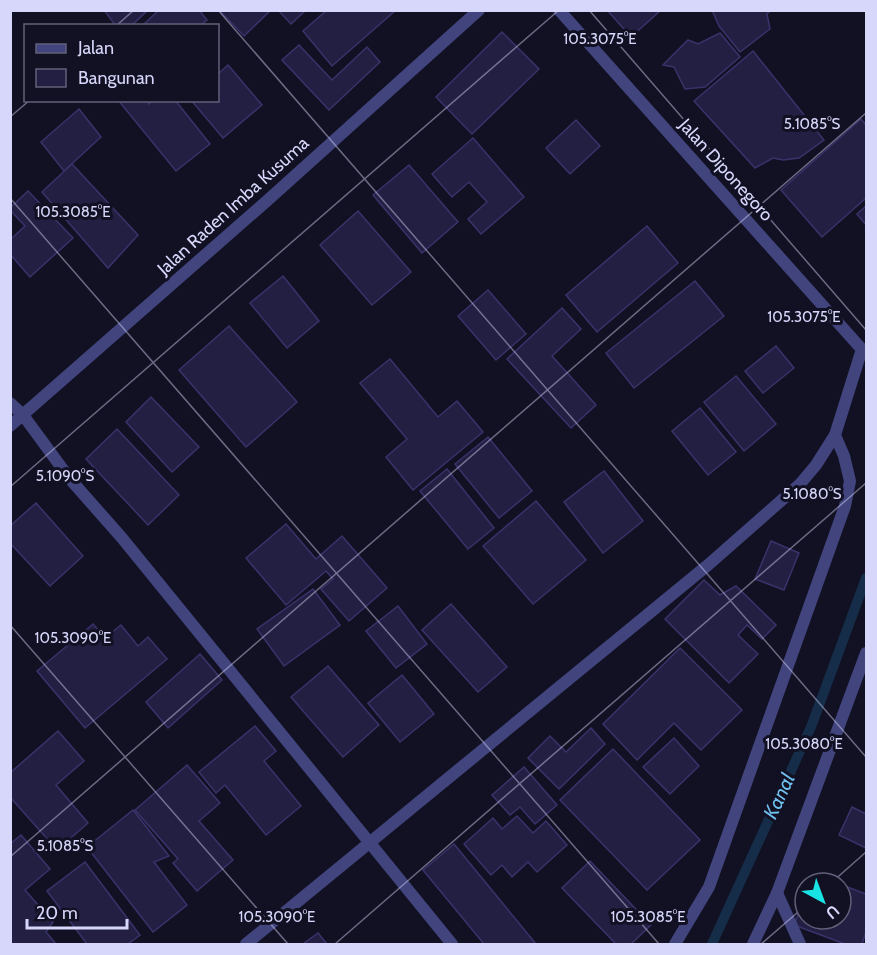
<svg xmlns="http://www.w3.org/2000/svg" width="877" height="955" font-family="Cabin,sans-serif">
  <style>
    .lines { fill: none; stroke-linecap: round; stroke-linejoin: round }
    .stream { stroke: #152d48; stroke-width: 10 }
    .building { fill: #221f42; stroke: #39336b; stroke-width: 1.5 }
    .minor { stroke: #41447d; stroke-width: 12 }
    .tertiary { stroke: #41447d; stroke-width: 12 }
    .ticks { fill: none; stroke: #d7d7fb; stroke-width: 1.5; stroke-opacity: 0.45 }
    .labels { text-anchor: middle; stroke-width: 6; stroke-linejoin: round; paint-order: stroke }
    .street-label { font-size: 18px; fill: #d7d7fb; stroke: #121123 }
    .water-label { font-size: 20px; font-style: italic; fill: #70c1ef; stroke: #121123 }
    .ticks-label { font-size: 15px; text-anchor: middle; fill: #d7d7fb; stroke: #121123; stroke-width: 6; stroke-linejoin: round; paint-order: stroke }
  </style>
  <rect width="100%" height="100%" fill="#121123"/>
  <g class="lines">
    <!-- stream -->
    <polyline class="stream" points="712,944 811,727 866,578"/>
  </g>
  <!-- building -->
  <g class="building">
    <polygon points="104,10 148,10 131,26 116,26"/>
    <polygon points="159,10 199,10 207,20 199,26 142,26"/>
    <polygon points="219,10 269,10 270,11 244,36"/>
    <polygon points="278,10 306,10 291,24"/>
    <polygon points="327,10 396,10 332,66 303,31"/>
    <polygon points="607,10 661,10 631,37"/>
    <polygon points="712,10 771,10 767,14 770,29 740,52 719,26"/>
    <polygon points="502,32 539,69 472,134 436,97"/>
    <polygon points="720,33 740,57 705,87 685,89 674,67 663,65 688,40 698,44"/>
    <polygon points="299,45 332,80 367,47 380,62 329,110 282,60"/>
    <polygon points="753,51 824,140 799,158 783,160 773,158 755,168 694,101"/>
    <polygon points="228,65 262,105 223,138 191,100 218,100 218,74"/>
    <polygon points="118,100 147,100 149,104 153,100 175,100 210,144 176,171"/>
    <polygon points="79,109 101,137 64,171 41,142"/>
    <polygon points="861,119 866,125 866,198 822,237 781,190"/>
    <polygon points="576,120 600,146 570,174 546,148"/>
    <polygon points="473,138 524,197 481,234 468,219 487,202 469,182 452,197 432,174"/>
    <polygon points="72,164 138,235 108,268 42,192"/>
    <polygon points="409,165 458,222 422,253 373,195"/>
    <polygon points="28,191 73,238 30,277 10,254 10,240 25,226 10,210 10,208"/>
    <polygon points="866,206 866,225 857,214"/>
    <polygon points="358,211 411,272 372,305 320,245"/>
    <polygon points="647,226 678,263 597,332 566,295"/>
    <polygon points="283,276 319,321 287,348 250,303"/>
    <polygon points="695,281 724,316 634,388 606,353"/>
    <polygon points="488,290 526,334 496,360 458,316"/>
    <polygon points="562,308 581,329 552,356 596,405 571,428 507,359"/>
    <polygon points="229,326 297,402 246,447 179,370"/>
    <polygon points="776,346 794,368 763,393 745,371"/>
    <polygon points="390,359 438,417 457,401 483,432 413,490 386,457 407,439 360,383"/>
    <polygon points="736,376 776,424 744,451 704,402"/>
    <polygon points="151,397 199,447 172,472 126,422"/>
    <polygon points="700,408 736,452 708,475 672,431"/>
    <polygon points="117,429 179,495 148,525 86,459"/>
    <polygon points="488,437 532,491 499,518 455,464"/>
    <polygon points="447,469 494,528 468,549 420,491"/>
    <polygon points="604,471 643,521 603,553 564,502"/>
    <polygon points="536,501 586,560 533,604 483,546"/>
    <polygon points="36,503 83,556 50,586 10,543 10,526"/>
    <polygon points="286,524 316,559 342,536 387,588 349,621 321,589 333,579 326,571 286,605 246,558"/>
    <polygon points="771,541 799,553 784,590 755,579"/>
    <polygon points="704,580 720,595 736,586 776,625 762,639 747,625 738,635 758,654 729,683 665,619"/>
    <polygon points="313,589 340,625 284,666 257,629"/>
    <polygon points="451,604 507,667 478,692 422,630"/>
    <polygon points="398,606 427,644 396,668 366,631"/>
    <polygon points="93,624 105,638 121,625 138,646 148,637 167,659 85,728 37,671"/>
    <polygon points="680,648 742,710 701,750 674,723 637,760 603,724"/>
    <polygon points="200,654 222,680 168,728 146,702"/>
    <polygon points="328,666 379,725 343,757 291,697"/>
    <polygon points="402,675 434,714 400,742 368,703"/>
    <polygon points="255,726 276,751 264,761 301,806 266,835 225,785 216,793 199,772"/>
    <polygon points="591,728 605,744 559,789 528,758 550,736 566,752"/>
    <polygon points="58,731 84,761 56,785 88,823 57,850 10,797 10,773"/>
    <polygon points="674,738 699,766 670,794 643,767"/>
    <polygon points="613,749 700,840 647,890 560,800"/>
    <polygon points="187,765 220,803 199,821 233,860 197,891 173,863 178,859 135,810"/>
    <polygon points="524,767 557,805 535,824 520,807 510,815 492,795"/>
    <polygon points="852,807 866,814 866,848 839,835"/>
    <polygon points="133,810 169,856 154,862 187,905 153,932 87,847"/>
    <polygon points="517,816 533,833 546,821 567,845 537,872 528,862 512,877 502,865 491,875 464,844 493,818 502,829"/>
    <polygon points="21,835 50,869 25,890 53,922 46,932 56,944 10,944 10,844"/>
    <polygon points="454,844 536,944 484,944 423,870"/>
    <polygon points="590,861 651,925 631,944 616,944 562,888"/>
    <polygon points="85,862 140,935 128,944 87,944 47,891"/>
    <polygon points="842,885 866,894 866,932 862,944 845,944 794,925 805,896 805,919 841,919 841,886"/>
    <polygon points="318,933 327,944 303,944"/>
  </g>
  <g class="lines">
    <!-- minor -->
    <g class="minor">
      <polyline points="10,403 23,415 70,479 122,538 452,944"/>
      <polyline points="10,426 269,199 479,10"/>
      <polyline points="777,893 800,944"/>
      <polyline points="246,944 708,565 800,484 816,465 835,435 862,349"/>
      <polyline points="675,944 709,887 845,506 850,481 844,456 835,435"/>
      <polyline points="753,944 777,893 866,653"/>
    </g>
    <!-- tertiary -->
    <polyline class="tertiary" points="559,10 866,354"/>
  </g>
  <!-- ticks -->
  <path class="ticks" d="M218 10 866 757M589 10 866 330M116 26 134 10M10 117 30 100M10 198 659 944M10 487 559 10M10 625 288 944M10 857 866 113M831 883 866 852M335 944 866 483M761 944 805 906"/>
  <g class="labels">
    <!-- street labels -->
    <g class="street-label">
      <text transform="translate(726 170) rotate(48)" y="6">Jalan Diponegoro</text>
      <text transform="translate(233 206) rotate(-42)" y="6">Jalan Raden Imba Kusuma</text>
    </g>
    <!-- water labels -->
    <g class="water-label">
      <text transform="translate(779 796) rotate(-65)" y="7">Kanal</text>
    </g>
  </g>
  <g class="ticks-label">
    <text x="600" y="44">105.3075°E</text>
    <text x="812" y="129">5.1085°S</text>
    <text x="73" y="217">105.3085°E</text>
    <text x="804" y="322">105.3075°E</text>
    <text x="65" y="481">5.1090°S</text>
    <text x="812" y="499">5.1080°S</text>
    <text x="73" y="643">105.3090°E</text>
    <text x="804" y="749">105.3080°E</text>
    <text x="65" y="851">5.1085°S</text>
    <text x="277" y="922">105.3090°E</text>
    <text x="648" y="922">105.3085°E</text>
  </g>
  <!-- border -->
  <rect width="877" height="955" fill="none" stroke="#d7d7fb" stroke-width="24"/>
  <!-- legend -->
  <rect x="24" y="24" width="195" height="78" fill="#121123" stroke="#616079" stroke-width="1.5"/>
  <rect x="36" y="44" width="30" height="9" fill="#41447d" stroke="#616079" stroke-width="1.5"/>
  <text x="78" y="54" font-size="18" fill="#d7d7fb">Jalan</text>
  <rect x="36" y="69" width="30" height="18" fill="#221f42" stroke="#616079" stroke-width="1.5"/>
  <text x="78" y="84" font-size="18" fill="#d7d7fb">Bangunan</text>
  <!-- north arrow -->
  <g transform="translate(823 901) rotate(139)"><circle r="28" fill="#121123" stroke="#616079" stroke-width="1.5"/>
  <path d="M0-4.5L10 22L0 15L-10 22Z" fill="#19e4e5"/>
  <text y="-9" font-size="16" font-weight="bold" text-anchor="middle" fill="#d7d7fb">U</text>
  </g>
  <!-- scale -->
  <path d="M27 919v9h100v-9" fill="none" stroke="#d7d7fb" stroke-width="3"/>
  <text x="36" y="919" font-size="18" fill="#d7d7fb" stroke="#121123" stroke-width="4.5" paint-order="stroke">20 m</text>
</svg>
